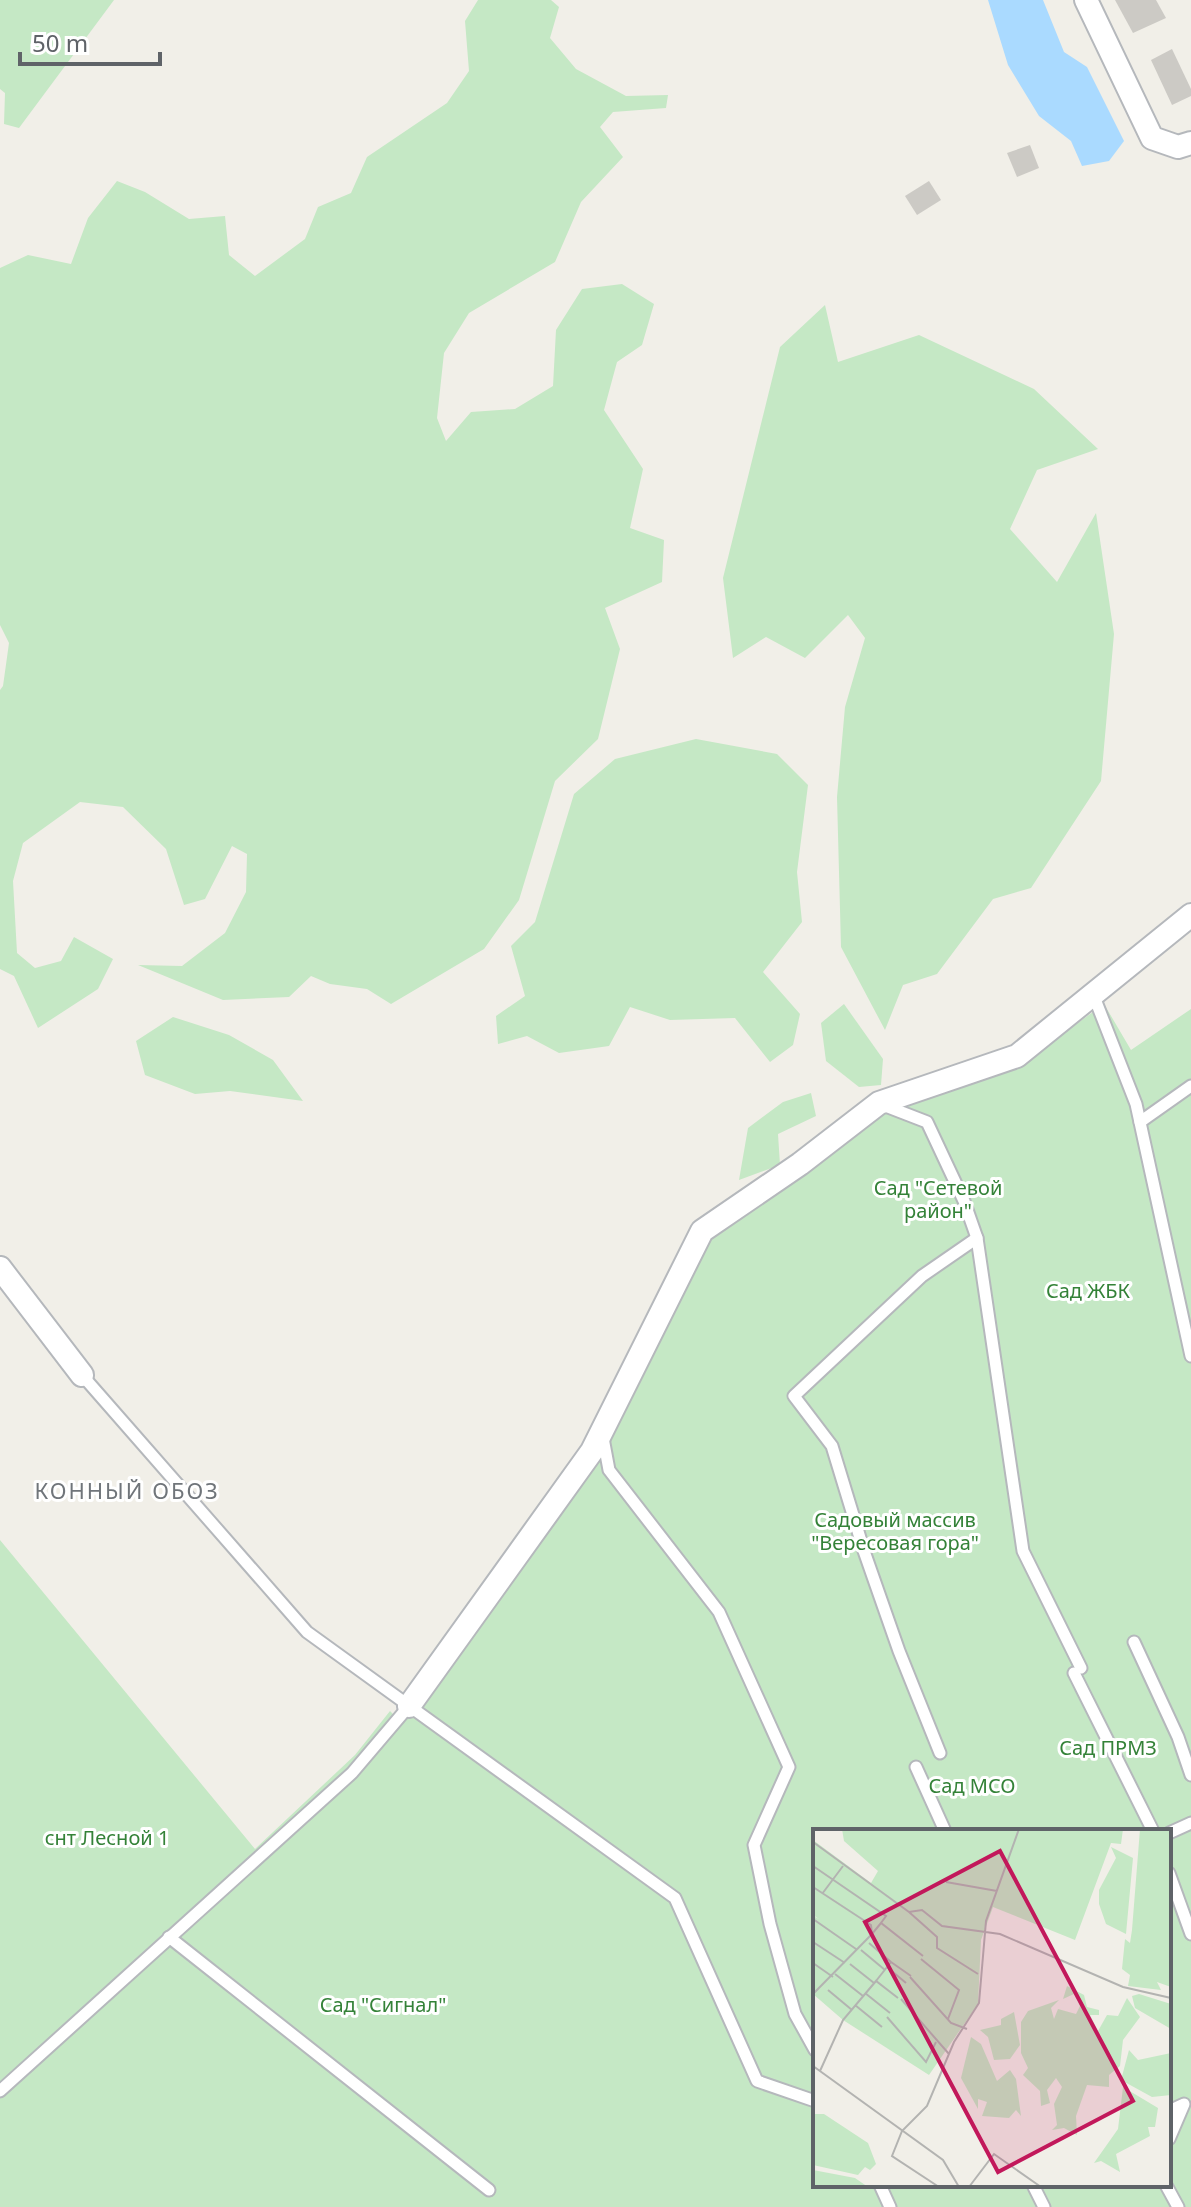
<svg xmlns="http://www.w3.org/2000/svg" width="1191" height="2207" font-family="'Noto Sans',sans-serif">
  <style>
    .green { fill: #c5e8c5; fill-rule: evenodd }
    .water { fill: #aadaff }
    .building { fill: #cccac5 }
    .lines { fill: none; stroke-linecap: round; stroke-linejoin: round }
    .lane-casing { stroke: #b5b8bc; stroke-width: 15 }
    .street-casing { stroke: #b5b8bc; stroke-width: 26 }
    .lane { stroke: #fff; stroke-width: 11 }
    .street { stroke: #fff; stroke-width: 22 }
    .labels { text-anchor: middle; stroke-width: 6; stroke-linejoin: round; paint-order: stroke }
    .park-label { font-size: 20px; fill: #348238; stroke: #fff }
    .neighbourhood-label { font-size: 22px; letter-spacing: 2px; fill: #70757a; stroke: #fff }
    .inset-road { fill: none; stroke: #b3b3b1; stroke-width: 2 }
    .view { fill: #c2185b; fill-opacity: 0.15; stroke: #c2185b; stroke-width: 4 }
    .inset-edge { fill: none; stroke: #5f6368; stroke-width: 4 }
  </style>
  <rect width="100%" height="100%" fill="#f1efe8"/>
  <!-- green -->
  <g class="green">
    <polygon points="0,0 114,0 19,128 4,124 5,93 0,89"/>
    <polygon points="478,0 551,0 559,7 550,38 576,69 626,96 668,95 666,108 613,112 600,127 623,157 581,202 555,262 469,313 444,353 437,418 446,441 471,412 515,409 553,386 556,330 582,289 622,284 654,304 642,345 617,362 604,410 643,469 630,528 664,540 662,582 605,608 620,649 598,739 555,781 519,900 484,949 391,1004 367,989 330,984 311,976 289,997 223,1000 138,965 182,966 225,933 246,892 247,854 232,846 205,899 184,905 166,849 123,807 80,802 23,843 13,881 17,953 35,968 61,961 74,937 113,959 98,989 38,1028 14,976 0,969 0,690 3,686 9,643 0,625 0,268 28,255 71,264 88,218 117,181 145,192 189,219 225,216 229,255 255,276 305,239 318,207 351,193 367,157 447,103 469,71 465,21"/>
    <polygon points="825,305 838,362 919,335 1034,389 1098,449 1037,470 1010,529 1057,582 1096,513 1114,634 1101,781 1031,888 993,899 937,974 903,985 885,1030 841,947 837,797 845,707 865,638 848,615 805,658 766,637 733,658 723,578 780,347"/>
    <polygon points="696,739 777,754 808,785 797,872 802,922 763,972 800,1014 793,1045 770,1062 735,1018 670,1020 630,1007 609,1046 559,1053 527,1036 498,1044 496,1016 525,996 511,946 535,922 574,794 615,759"/>
    <polygon points="844,1004 883,1059 881,1085 859,1087 826,1061 821,1023"/>
    <path d="M1104 1004 1131 1050 1191 1009V2207H0V1540L255 1849 355 1755 390 1711 396 1717 454 1662 614 1430 714 1233 882 1113 1017 1067ZM815 1831H1169V2185H815Z"/>
    <polygon points="173,1017 229,1035 273,1060 303,1101 230,1091 195,1094 145,1075 136,1041"/>
    <polygon points="811,1093 816,1116 778,1134 780,1165 739,1180 748,1128 783,1102"/>
  </g>
  <!-- water -->
  <polygon class="water" points="988,0 1043,0 1064,52 1087,67 1124,141 1109,161 1082,166 1071,141 1039,116 1008,65"/>
  <!-- building -->
  <g class="building">
    <polygon points="1115,0 1156,0 1166,18 1133,33"/>
    <polygon points="1172,49 1191,89 1191,96 1172,105 1151,60"/>
    <polygon points="1030,145 1039,168 1017,177 1007,153"/>
    <polygon points="929,181 941,200 917,215 905,196"/>
  </g>
  <g class="lines">
    <defs>
      <g id="lane">
        <polyline points="1093,994 1136,1104 1191,1356"/>
        <polyline points="883,1105 927,1122 964,1201 977,1238 1023,1551 1081,1668"/>
        <polyline points="1140,1122 1191,1086"/>
        <polyline points="82,1375 307,1632 675,1898 757,2081 815,2101"/>
        <polyline points="603,1438 609,1470 719,1612 789,1767 754,1845 770,1924 795,2014 815,2050"/>
        <polyline points="1134,1642 1178,1737 1191,1775"/>
        <polyline points="1074,1673 1153,1831"/>
        <polyline points="940,1753 899,1651 864,1551 832,1446 794,1396 922,1276 977,1238"/>
        <polyline points="916,1767 945,1831"/>
        <polyline points="1169,1833 1191,1823"/>
        <polyline points="1169,1873 1191,1934"/>
        <polyline points="169,1937 489,2190"/>
        <polyline points="0,2091 352,1773 409,1706"/>
        <polyline points="1169,2111 1184,2104 1169,2139"/>
        <polyline points="880,2185 890,2207"/>
        <polyline points="1033,2185 1044,2207"/>
        <polyline points="1166,2185 1178,2207"/>
      </g>
      <g id="street">
        <polyline points="1086,0 1152,138 1178,147 1191,143"/>
        <polyline points="0,1268 82,1375"/>
        <polyline points="409,1706 592,1451 702,1231 800,1164 879,1103 1017,1056 1191,915"/>
      </g>
    </defs>
    <!-- lane casing -->
    <use href="#lane" class="lane-casing"/>
    <!-- street casing -->
    <use href="#street" class="street-casing"/>
    <!-- lane -->
    <use href="#lane" class="lane"/>
    <!-- street -->
    <use href="#street" class="street"/>
  </g>
  <g class="labels">
    <!-- park labels -->
    <g class="park-label">
      <text x="938" y="1195">Сад "Сетевой<tspan x="938" dy="23">район"</tspan></text>
      <text x="1088" y="1298">Сад ЖБК</text>
      <text x="895" y="1527">Садовый массив<tspan x="895" dy="23">"Вересовая гора"</tspan></text>
      <text x="1108" y="1755">Сад ПРМЗ</text>
      <text x="972" y="1793">Сад МСО</text>
      <text x="107" y="1845">снт Лесной 1</text>
      <text x="383" y="2012">Сад "Сигнал"</text>
    </g>
    <!-- neighbourhood labels -->
    <g class="neighbourhood-label">
      <text x="127" y="1499">КОННЫЙ ОБОЗ</text>
    </g>
  </g>
  <!-- overview -->
  <g transform="translate(813 1829)">
    <rect width="358" height="358" fill="#f1efe8"/>
    <path d="M29 0H310L308 15 298 14 262 111 180 78 168 111 165 175 116 246 30 191 0 165V87L6 90 0 86V11L58 54 65 42 31 12ZM327 0H358V158L344 153 348 161 315 157 317 146 309 140 312 110 317 114 319 101ZM298 18 320 29 313 105 293 95 286 75V61L303 29ZM254 157 271 166 274 178 286 181V186H277L285 202 294 186 305 187 314 169 327 188 310 211 307 237 296 246V258L274 256 263 287 264 306 251 299 239 301 244 296 241 275 249 258 243 249 234 261 237 274 228 277 227 262 210 246 215 239 208 224V193L215 182 246 171 238 179 241 190 245 180 263 185 267 177 261 165 250 170ZM326 165 358 175V200L322 179 319 167ZM201 183 207 216 197 230 181 231 175 208 167 201 188 196V190ZM158 208 168 215 184 252 197 241 203 250 208 287 203 281 196 289 169 287 174 273 165 270V280L148 249ZM316 221 325 231 358 224V266L339 268 308 251ZM310 258 345 279 342 298H335L337 307 303 325 307 343 288 332 281 334 305 300ZM0 285H11L55 314 63 335 57 341 52 338 45 346 0 336ZM0 341 42 349 55 358H0Z" fill="#c5e8c5"/>
    <path class="inset-road" d="M0 13 96 83 109 81 129 97 187 105 310 158 358 169M0 37 73 87 68 94M133 53 184 62M0 58 58 96 59 105 68 94 110 127M9 65 30 37M96 83 124 108V119L165 145M0 90 43 120M0 113 32 134M56 114 78 133M48 121 72 141M108 130 146 161 135 190M0 134 20 148M37 135 61 154M74 138 93 154M22 145 50 167M97 148 138 194 154 200M63 152 78 133 98 147M15 161 39 181M52 164 77 184M0 165 59 105M88 170 136 225M42 176 69 198M74 188 113 233 123 213M0 237 130 331 146 358M7 242 30 191 63 152 85 169M126 358 79 327 89 302 114 277 141 213 166 174 173 92 206 0M156 358 181 325 228 358"/>
    <path class="view" d="M187 22 320 272 185 343 52 93Z"/>
    <rect width="358" height="358" class="inset-edge"/>
  </g>
  <!-- scale -->
  <path d="M20 52v12h140v-12" fill="none" stroke="#5f6368" stroke-width="4"/>
  <text x="32" y="52" font-size="24" fill="#5f6368" stroke="#ffffff" stroke-width="6" paint-order="stroke">50 m</text>
</svg>
